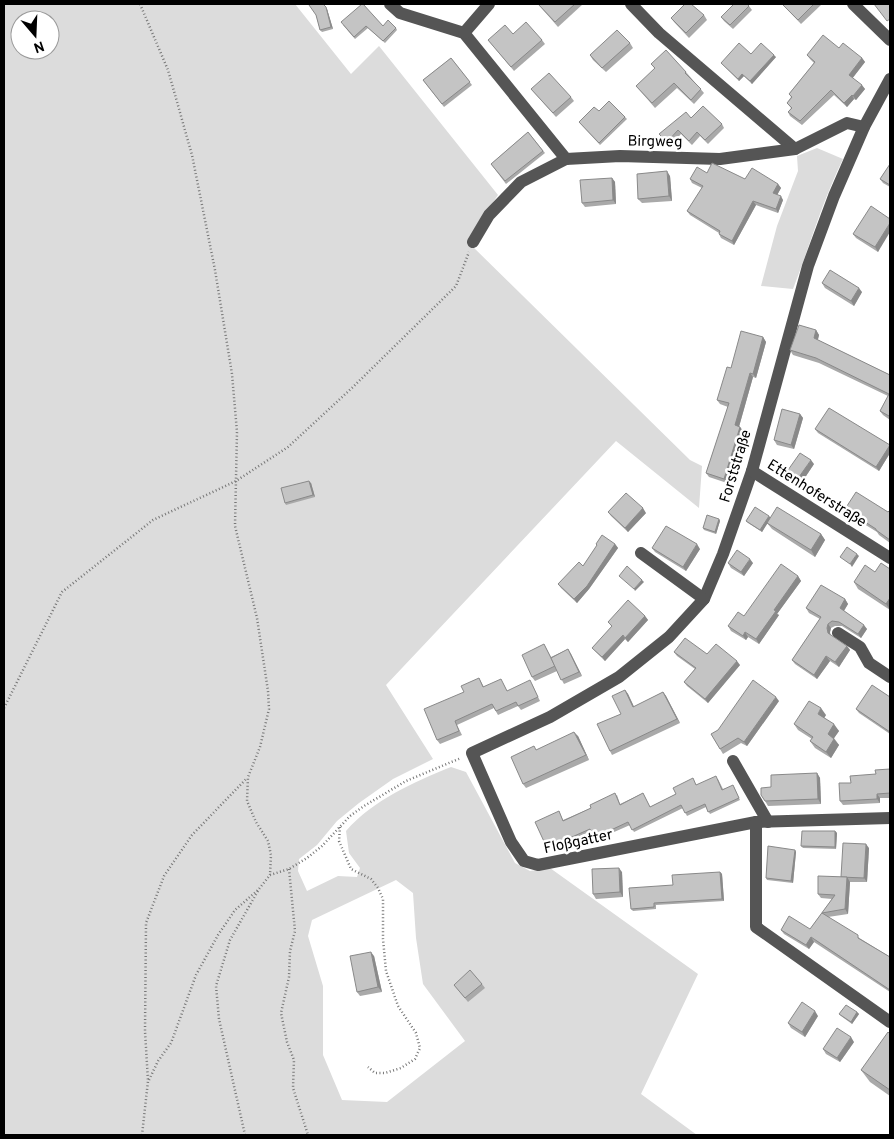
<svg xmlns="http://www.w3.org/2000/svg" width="894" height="1139" font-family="Overpass,sans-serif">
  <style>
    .green { fill: #dcdcdc; fill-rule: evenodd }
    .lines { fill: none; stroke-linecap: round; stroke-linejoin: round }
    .path { stroke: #777; stroke-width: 2.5; stroke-dasharray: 1 2.5; stroke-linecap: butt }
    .minor { stroke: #555; stroke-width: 12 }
    .wall { fill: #a9a9a9 }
    .shaded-wall { fill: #898989 }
    .building { fill: #c4c4c4; stroke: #898989 }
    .labels { text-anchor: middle; stroke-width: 5; stroke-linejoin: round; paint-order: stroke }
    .street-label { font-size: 15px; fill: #000; stroke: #fff }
  </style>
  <rect width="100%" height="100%" fill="#fff"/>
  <!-- green -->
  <g class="green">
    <path d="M4 4H295L351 74 379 46 498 195 487 211 469 243 690 460 702 466 699 508 616 441 386 685 433 759 393 779 359 803 337 821 317 845 299 859 298 871 307 891 338 876 357 877 360 868 349 853 346 831C373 800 414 782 451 767L466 772 515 863 530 871 550 868 698 974 641 1094 697 1135H4ZM20 20H50V50H20ZM396 880 413 893 416 938 423 984 465 1041 387 1102 342 1100 323 1055V986L308 936 312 920Z"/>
    <path d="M817 148 843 159C822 202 810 245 793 289L761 286 777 226 798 171 797 156Z"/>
  </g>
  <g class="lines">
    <!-- path -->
    <g class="path">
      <polyline points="140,4 168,70 192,155 215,270 232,374 237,432 235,526 257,618 268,691 269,709 260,747 248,777 247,801 256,822 268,841 271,855 270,875"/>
      <polyline points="4,708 62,592 153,520 236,481 288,447 353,387 456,286 469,252"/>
      <polyline points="340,827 339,841 351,869 371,879 378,888 383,899 383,939 386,971 398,1006 416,1033 420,1048 415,1059 401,1068 385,1073 375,1073 368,1067"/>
      <polyline points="289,869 295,931 290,951 289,977 281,1013 287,1042 294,1060 293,1088 308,1135"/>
      <polyline points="149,1080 158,1061 171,1043 196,975 218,935 235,910 258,890"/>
      <polyline points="142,1135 148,1081 145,1031 146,923 164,876 192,835 247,778"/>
      <polyline points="245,1135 219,1019 216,986 230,940 259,889 270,875 289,869 307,858 322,846 350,816 364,806 406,781 461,758"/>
    </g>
    <!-- minor -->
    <g class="minor">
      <polyline points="390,4 400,13 464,33 566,159"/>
      <polyline points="631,4 659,33 795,149"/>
      <polyline points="853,4 890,40"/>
      <polyline points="464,33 489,4"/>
      <polyline points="890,79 864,127 834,196 808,266 752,471 723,554 704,599 669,637 619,677 550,717 472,753 511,842 524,861 538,865 756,822 890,818"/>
      <polyline points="473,242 489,215 521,182 566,159 620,156 720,159 795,149 847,123 864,127"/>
      <polyline points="752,471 890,558"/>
      <polyline points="641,553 704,599"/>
      <polyline points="838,633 860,647 869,663 890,677"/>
      <polyline points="733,761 768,822"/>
      <polyline points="756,822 756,927 890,1022"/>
    </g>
  </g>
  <!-- wall -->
  <g class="wall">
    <polygon points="538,4 583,4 558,27"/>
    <polygon points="782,4 820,4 821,5 801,24"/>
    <polygon points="749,6 752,10 733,29 724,21 721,17"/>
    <polygon points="327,9 333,29 322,32 320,30 316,15"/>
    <polygon points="704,15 707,20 689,38 674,22 671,18"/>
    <polygon points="343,25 383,26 396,28 397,30 385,43 368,28 355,39"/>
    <polygon points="513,34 542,40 545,44 514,71 488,40"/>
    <polygon points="630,43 633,48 606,72 593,60 590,55"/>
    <polygon points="839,48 862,58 865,62 852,78 865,89 856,100 854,99 847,107 834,95 802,125 790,116 788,112 791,108 787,103 791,97 789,94 814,63 810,59 807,55"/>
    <polygon points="776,57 752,84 744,76 739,81 721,63"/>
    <polygon points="451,58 472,85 444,107 423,80"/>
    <polygon points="651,64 686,72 704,93 694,104 677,88 655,108 636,86 655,69"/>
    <polygon points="531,89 571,97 574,101 556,117"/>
    <polygon points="599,111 625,117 627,119 600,145 579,122"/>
    <polygon points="691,118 722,124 724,128 708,144 700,136 692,145 681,134 670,146 659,134"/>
    <polygon points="528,132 545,153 506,184 491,164"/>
    <polygon points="890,164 890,187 883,183 880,179"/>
    <polygon points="707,173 778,184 781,188 777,195 783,200 778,213 756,205 734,245 721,238 719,234 719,233 690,215 687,211 702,188 692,183 690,179"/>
    <polygon points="670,176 672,201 642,203 638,199"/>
    <polygon points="612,178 615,182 616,204 585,207 582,203"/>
    <polygon points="890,219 878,252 856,238 853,234"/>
    <polygon points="822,283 862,292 854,306 825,288"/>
    <polygon points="816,330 819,335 818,340 890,375 890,420 883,415 880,411 888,396 819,363 793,355 790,350"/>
    <polygon points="763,337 766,342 756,378 753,377 739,427 740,427 743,431 727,483 709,477 706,473 728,407 720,404 717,400 731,368"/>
    <polygon points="800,414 803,418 794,449 777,445 774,440"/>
    <polygon points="815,429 890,445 890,453 879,471 818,433"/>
    <polygon points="814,464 802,482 791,475 788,470"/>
    <polygon points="311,483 315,497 286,505 285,503"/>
    <polygon points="845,509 888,512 890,512 890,543 879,535 877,532 848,514"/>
    <polygon points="608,512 646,513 628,532 611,516"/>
    <polygon points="770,518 821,534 825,540 815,557 772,529 767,523 762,532 748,523 746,521"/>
    <polygon points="719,519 720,521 716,534 704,530 703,528"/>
    <polygon points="596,544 615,544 618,548 589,589 577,603 561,588 558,584 583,566 597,546"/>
    <polygon points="652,548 700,549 686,571 655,552"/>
    <polygon points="728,563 753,563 744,576 731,568"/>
    <polygon points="890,569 890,610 858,589 854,582 875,572"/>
    <polygon points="798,576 801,581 777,614 779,615 759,644 748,637 746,640 731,631 728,626 744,616"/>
    <polygon points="845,599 848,604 844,611 867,629 861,638 842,626 835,626 831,628 830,632 830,635 847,646 850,650 839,667 830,661 817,679 795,664 792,660 820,619 809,613 806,608"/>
    <polygon points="645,616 648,620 628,642 625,639 605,661 592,648 612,627 608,622"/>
    <polygon points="544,644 551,657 568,649 571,654 582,676 564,684 557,671 535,681 532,677"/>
    <polygon points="674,652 707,654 740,665 708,703 687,686 684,682 695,669 677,656"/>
    <polygon points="479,678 484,687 503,683 507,691 532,684 540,701 521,710 518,706 498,715 494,708 457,725 462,735 440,744 437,740 464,692"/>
    <polygon points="625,690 628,694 634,707 663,692 666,696 680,723 612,755 610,751 621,714"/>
    <polygon points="890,697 890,734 859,713 856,709"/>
    <polygon points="779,701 747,746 741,743 723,754 711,734"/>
    <polygon points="826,715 824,718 839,731 834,738 839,745 831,758 815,748 810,741 812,739 798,730 794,724"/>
    <polygon points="578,736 589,760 526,788 523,784 537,750"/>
    <polygon points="890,769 890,798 880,798 880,803 843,805 840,801 851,783"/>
    <polygon points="817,773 820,778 821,804 768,806 765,801 771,787"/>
    <polygon points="718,779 723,789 734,787 740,800 710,814 706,807 687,816 683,808 634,832 630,825 596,840 591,831 548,850 547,848 559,811 563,820 591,808 617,795 620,804 643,793 650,807 676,794 694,781 696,785"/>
    <polygon points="835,831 837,833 836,849 803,848 801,846"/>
    <polygon points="869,848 867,882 850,882 848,914 828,917 861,939 890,957 890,992 814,942 809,949 784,934 781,930 810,929 832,899 821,898 818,894 841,877"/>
    <polygon points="795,850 796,852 793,883 767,880 766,878"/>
    <polygon points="622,872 623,897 596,899 593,894"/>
    <polygon points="720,872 722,874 724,901 656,905 656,909 633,911 631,909 673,885"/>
    <polygon points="374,956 382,992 360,996 357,992"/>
    <polygon points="482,984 485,988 468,1002 454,985"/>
    <polygon points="857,1012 859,1014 852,1024 841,1016 839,1014"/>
    <polygon points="818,1016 805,1037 791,1028 788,1023"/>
    <polygon points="890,1034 890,1096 870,1082 861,1070"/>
    <polygon points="854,1042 840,1062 826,1054 823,1049"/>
  </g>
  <!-- shaded-wall -->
  <g class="shaded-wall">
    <polygon points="326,7 327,9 333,29 331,27"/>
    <polygon points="774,55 776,57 752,84 750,81"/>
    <polygon points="862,58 865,62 852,79 849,75"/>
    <polygon points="742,74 744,76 739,81 738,79"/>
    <polygon points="862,85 865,89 856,100 853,96"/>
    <polygon points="852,95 854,99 847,107 844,103"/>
    <polygon points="667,171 670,176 672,201 669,196"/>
    <polygon points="612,178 615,182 616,204 613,200"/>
    <polygon points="778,184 781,188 776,197 773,193"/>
    <polygon points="781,196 783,200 778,213 776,209"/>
    <polygon points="753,201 756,205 734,245 732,241"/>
    <polygon points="890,223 890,232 878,252 875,247"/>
    <polygon points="859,288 862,292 854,306 851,301"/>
    <polygon points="816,330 819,335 817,342 814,338"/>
    <polygon points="763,337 766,342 756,378 753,374"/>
    <polygon points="750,373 753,377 738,430 735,425"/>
    <polygon points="800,414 803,418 794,449 791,445"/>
    <polygon points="740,427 743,431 727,483 724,479"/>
    <polygon points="890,445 890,453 879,471 876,467"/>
    <polygon points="811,460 814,464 802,482 799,477"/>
    <polygon points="309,481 311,483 315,497 313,495"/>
    <polygon points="643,508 646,513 628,532 625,528"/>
    <polygon points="769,516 771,518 762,532 760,530"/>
    <polygon points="719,519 720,521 716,534 715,532"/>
    <polygon points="821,534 825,540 815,557 811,550"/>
    <polygon points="615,544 618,548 589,589 577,603 574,599"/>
    <polygon points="697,544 700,549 686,571 683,567"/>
    <polygon points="857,554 859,556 852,567 850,564"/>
    <polygon points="750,559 753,563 744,576 741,572"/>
    <polygon points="798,576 801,581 777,614 779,615 759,644 756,639 774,610"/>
    <polygon points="642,580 644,582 635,591 634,589"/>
    <polygon points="890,598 890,610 886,604"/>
    <polygon points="845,599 848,604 843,612 840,608"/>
    <polygon points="645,616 648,620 628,642 625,638"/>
    <polygon points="828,624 831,628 830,632 831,637 828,633 827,628"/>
    <polygon points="864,625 867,629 861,638 858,634"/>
    <polygon points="745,632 748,637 746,640 743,636"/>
    <polygon points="623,635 625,639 605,661 602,657"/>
    <polygon points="847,646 850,650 839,667 835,662"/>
    <polygon points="568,649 571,654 582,676 579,672"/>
    <polygon points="826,656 830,661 817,679 814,675"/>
    <polygon points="737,661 740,665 708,703 705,699"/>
    <polygon points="625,690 628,694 636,711 633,707"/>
    <polygon points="663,692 666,696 680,723 677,719"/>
    <polygon points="776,697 779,701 747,746 744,742"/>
    <polygon points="821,708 826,715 823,720 818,714"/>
    <polygon points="834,724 839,731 832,741 828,734"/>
    <polygon points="574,732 578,736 589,760 586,755"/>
    <polygon points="834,739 839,745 831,758 826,752"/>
    <polygon points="817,773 820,778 821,804 818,799"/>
    <polygon points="877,794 880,798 880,803 877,799"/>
    <polygon points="835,831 837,833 836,849 835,847"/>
    <polygon points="866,844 869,848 867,882 864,878"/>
    <polygon points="795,850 796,852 793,883 791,881"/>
    <polygon points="619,868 622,872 623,897 620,892"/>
    <polygon points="720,872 722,874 724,901 722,899"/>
    <polygon points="847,877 850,882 848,914 845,909"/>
    <polygon points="811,937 814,942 809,949 806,945"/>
    <polygon points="371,952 374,956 382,992 378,987"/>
    <polygon points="815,1011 818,1016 805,1037 802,1032"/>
    <polygon points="857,1012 859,1014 852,1024 851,1022"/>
    <polygon points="851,1037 854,1042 840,1062 837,1058"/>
  </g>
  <!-- building -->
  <g class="building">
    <polygon points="311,4 323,4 326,7 331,27 320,30 316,15 309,5"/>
    <polygon points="362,4 363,4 383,26 388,20 396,28 383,41 366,26 354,37 341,22"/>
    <polygon points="538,4 575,4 555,22"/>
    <polygon points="685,4 691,4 704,15 686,33 671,18"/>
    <polygon points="734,4 747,4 749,6 730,25 721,17"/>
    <polygon points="782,4 814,4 798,20"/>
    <polygon points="874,4 890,4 890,19 887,21"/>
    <polygon points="526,22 542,40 511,67 488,40 505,25 513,34"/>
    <polygon points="617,30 630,43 602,68 590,55"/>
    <polygon points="823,35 839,48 843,43 862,58 849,75 862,85 853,96 852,95 844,103 831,90 800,121 788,112 792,108 787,103 792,97 789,94 815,62 807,55"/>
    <polygon points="739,43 751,54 761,43 774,55 750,81 742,74 738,79 721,63"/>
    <polygon points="666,50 686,72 685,73 701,89 691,100 674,83 652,103 636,86 655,68 651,64"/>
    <polygon points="451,58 470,82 442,104 423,80"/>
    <polygon points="549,73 571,97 553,113 531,89"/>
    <polygon points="609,101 625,117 599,143 579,122 594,107 599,111"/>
    <polygon points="703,106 722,124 705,140 697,132 689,141 678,130 667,142 659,134 686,112 691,118"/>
    <polygon points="528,132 543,151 505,181 491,164"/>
    <polygon points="712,163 745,179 752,168 778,184 773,193 781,196 776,209 753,201 732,241 719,234 720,231 687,211 703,186 690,179 697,167 707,173"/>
    <polygon points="890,164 890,185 880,179"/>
    <polygon points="667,171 669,196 638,199 637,174"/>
    <polygon points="612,178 613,200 582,203 580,180"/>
    <polygon points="871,206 890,219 890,223 875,247 853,234"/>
    <polygon points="830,270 859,288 851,301 822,283"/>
    <polygon points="799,325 816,330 814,338 890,375 890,414 889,416 880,411 889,394 816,358 790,350"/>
    <polygon points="741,331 763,337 753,374 750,373 735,425 740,427 724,479 706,473 729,403 717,400 727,367 731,368"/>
    <polygon points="829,408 890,445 876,467 815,429"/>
    <polygon points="782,409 800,414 791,445 774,440"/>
    <polygon points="800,453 811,460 799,477 788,470"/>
    <polygon points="309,481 313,495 285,503 281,488"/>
    <polygon points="856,492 888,512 889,511 890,512 890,540 876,530 876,529 845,509"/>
    <polygon points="626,493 643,508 625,528 608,512"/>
    <polygon points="755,507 769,516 760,530 746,521"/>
    <polygon points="777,507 821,534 811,550 767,523"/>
    <polygon points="707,515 719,519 715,532 703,528"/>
    <polygon points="666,526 697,544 683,567 652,548"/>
    <polygon points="602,535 615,544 587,586 574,599 558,584 579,562 583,566 597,545 596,544"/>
    <polygon points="847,547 857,554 850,564 840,557"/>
    <polygon points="737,550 750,559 741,572 728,563"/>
    <polygon points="881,563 890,569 890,598 886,604 854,582 865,565 875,572"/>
    <polygon points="781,564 798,576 774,610 776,611 756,639 745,632 743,636 728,626 738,612 744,616"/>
    <polygon points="627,566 642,580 634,589 619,576"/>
    <polygon points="821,585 845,599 840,608 864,625 858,634 839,622 832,621 828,624 827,628 828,633 847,646 835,662 826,656 814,675 792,660 821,617 806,608"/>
    <polygon points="628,600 645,616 625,638 623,635 602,657 592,648 612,626 608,622"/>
    <polygon points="685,638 707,654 716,644 737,661 705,699 684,682 696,668 674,652"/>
    <polygon points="544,644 555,666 532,677 522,655"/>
    <polygon points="568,649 579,672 561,680 551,658"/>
    <polygon points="479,678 483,687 501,679 507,691 530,680 538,697 518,706 516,702 496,711 492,704 455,721 459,731 437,740 424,709 464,692 461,686"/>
    <polygon points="753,680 776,697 744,742 738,738 720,749 711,734 718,730"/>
    <polygon points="872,685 890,697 890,732 856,709"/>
    <polygon points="625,690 633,707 663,692 677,719 610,751 597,724 621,714 612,696"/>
    <polygon points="809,701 821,708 818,714 834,724 828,734 834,739 826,752 810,741 813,737 794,724"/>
    <polygon points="574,732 586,755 523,784 511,757 534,746 536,750"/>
    <polygon points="890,769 890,793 877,794 877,799 840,801 839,783 851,783 850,776 876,774 875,770"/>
    <polygon points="817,773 818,799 765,801 761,795 761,788 771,787 771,775"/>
    <polygon points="716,776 722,790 733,785 739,798 708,812 705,804 685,813 681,805 632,830 628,822 594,838 590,829 547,848 535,822 559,811 563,821 591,808 590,805 615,793 620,805 643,793 650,807 676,794 673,788 693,778 696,785"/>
    <polygon points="802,831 835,831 835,847 801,846"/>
    <polygon points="843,843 866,844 864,878 841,877"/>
    <polygon points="768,846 795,850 791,881 766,878"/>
    <polygon points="619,868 620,892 593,894 592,869"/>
    <polygon points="720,872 722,899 654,903 654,907 631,909 629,888 673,885 672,875"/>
    <polygon points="818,876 847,877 845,909 822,913 858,935 858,938 890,957 890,990 811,937 806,945 781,930 789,916 810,929 835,895 818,894"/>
    <polygon points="371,952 378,987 357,992 350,956"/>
    <polygon points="470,970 482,984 465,998 454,985"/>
    <polygon points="802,1002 815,1011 802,1032 788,1023"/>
    <polygon points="846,1005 857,1012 851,1022 839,1014"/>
    <polygon points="837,1028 851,1037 837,1058 823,1049"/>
    <polygon points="888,1032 890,1034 890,1090 861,1070"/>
  </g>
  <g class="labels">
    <!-- street labels -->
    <g class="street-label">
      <text transform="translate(655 141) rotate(1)" y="5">Birgweg</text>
      <text transform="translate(735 466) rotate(-73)" y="5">Forststraße</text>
      <text transform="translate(817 493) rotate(32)" y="5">Ettenhoferstraße</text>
      <text transform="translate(578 841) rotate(-12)" y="5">Floßgatter</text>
    </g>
  </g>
  <!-- border -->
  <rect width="894" height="1139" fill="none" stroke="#000000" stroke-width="10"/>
  <!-- north arrow -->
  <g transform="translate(35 35) rotate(161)"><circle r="24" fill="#ffffff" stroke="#999999"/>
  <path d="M0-4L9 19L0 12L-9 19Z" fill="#000000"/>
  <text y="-8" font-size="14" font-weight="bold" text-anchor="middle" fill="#000000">N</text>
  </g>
</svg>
